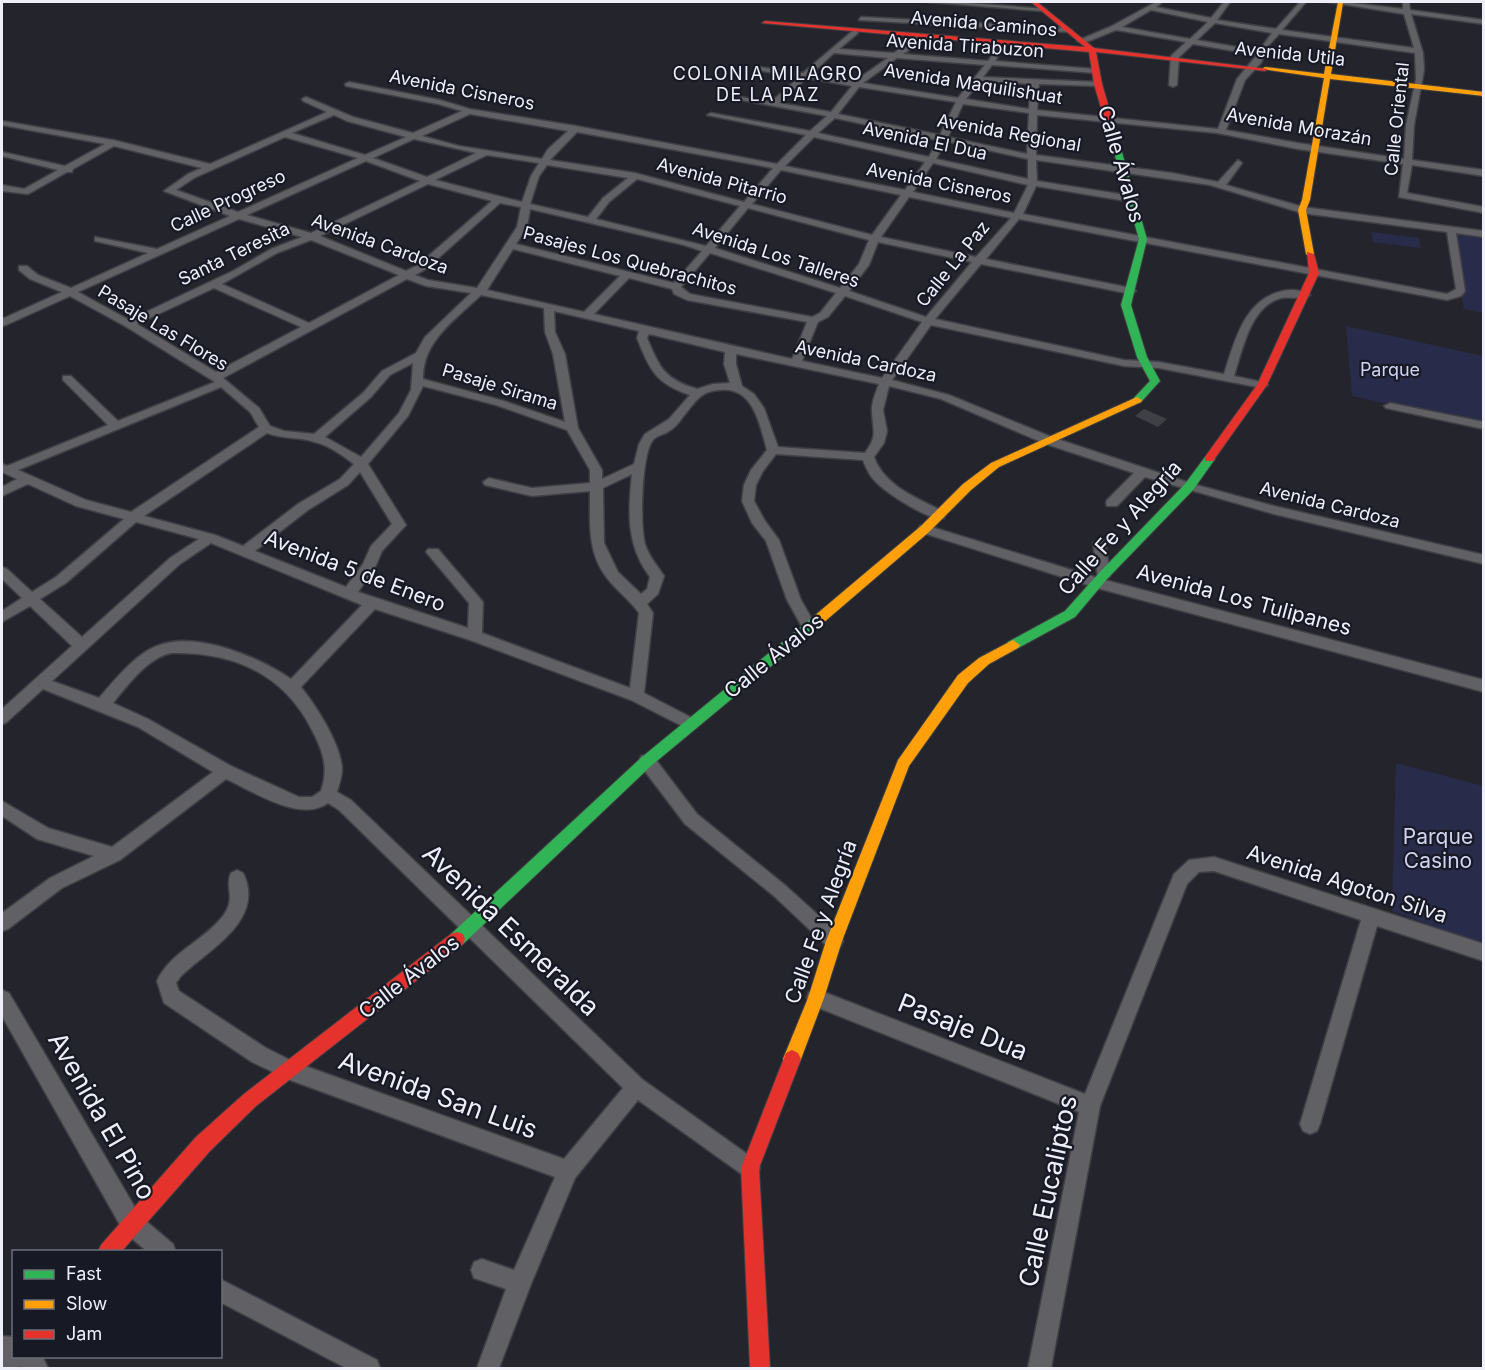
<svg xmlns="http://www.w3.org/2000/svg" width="1485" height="1370" font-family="Inter,sans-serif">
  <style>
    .green { fill: #292b4b }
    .building { fill: #3f4045 }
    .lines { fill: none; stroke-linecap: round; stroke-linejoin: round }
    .street-casing { stroke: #3f4045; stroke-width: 3 }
    .fast-casing { stroke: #3f4045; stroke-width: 2 }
    .slow-casing { stroke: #3f4045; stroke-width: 2 }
    .jam-casing { stroke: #3f4045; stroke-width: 2 }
    .street { fill: #606065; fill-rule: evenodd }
    .fast { fill: #30b455; fill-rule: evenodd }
    .slow { fill: #ff9f0a; fill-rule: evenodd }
    .jam { fill: #e5322d; fill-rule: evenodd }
    .labels { text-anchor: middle; stroke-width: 4.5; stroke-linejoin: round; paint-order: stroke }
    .far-street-label { font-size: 18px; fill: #eeeff8; stroke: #171925 }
    .far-neighbourhood-label { font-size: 18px; letter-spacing: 1.5px; fill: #eeeff8; stroke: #171925 }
    .far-park-label { font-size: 18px; fill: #d0d4f2; stroke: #171925 }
    .street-label { font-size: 21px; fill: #eeeff8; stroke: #171925 }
    .park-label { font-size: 21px; fill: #d0d4f2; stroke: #171925 }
    .near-street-label { font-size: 26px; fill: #eeeff8; stroke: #171925 }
  </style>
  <rect width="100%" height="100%" fill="#24252c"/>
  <!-- green -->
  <g class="green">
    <polygon points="1451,229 1483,234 1483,313 1464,309"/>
    <polygon points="1371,232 1419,238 1421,248 1373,242"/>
    <polygon points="1346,326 1483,356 1483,425 1352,396"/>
    <polygon points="1396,763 1483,786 1483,944 1392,911"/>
  </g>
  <!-- building -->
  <polygon class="building" points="1144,409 1167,419 1158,427 1135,416"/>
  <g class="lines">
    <defs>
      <g id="street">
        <polygon points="928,2 956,2 1046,9 1043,11"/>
        <path d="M1156 2 1161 3 1156 7 1211 18 1224 2H1230L1217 20 1276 29 1300 2H1306L1282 30 1414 48 1404 14 1329 2H1344L1403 9V2H1409L1410 10 1484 20V24L1411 14 1423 53 1424 70 1414 125 1412 160 1484 170V176L1412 165 1407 193 1484 207V213L1399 197 1403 164 1298 149 1217 133 1037 115 1036 155 1172 173 1218 182 1238 160 1242 163 1226 185 1303 207 1484 231V237L1456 233 1465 291 1461 296 1447 300 1019 219 986 259 1131 288 1136 291 1131 294 981 264 935 319 1124 360 1159 362 1224 374C1235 341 1244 299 1283 291 1291 289 1304 290 1310 295 1302 301 1288 295 1278 299 1250 309 1242 351 1234 376L1266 383 1268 385 1262 388 1159 368 1124 366 931 325 892 380 949 395 1054 438 1193 484 1274 506 1484 555V564L1274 514 1145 477 1117 506H1107L1106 503 1107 500 1134 473 1046 444 941 399 889 386 883 410 887 431 884 443 874 457C885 487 918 498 944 512L945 515 944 518C930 522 885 492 875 481 869 475 866 468 863 460L776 454 763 471 756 485 754 501 765 521 779 540 801 600 817 628 810 633 805 632 787 600 766 541 752 523 742 501 744 485 751 470 767 450C760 426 754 387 721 390 713 390 706 392 700 397 693 403 688 411 682 418 679 423 674 428 669 431 664 435 657 435 653 440 641 455 640 526 645 544 649 557 657 565 664 576L658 594 647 604 653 613 644 693 696 720 699 724 696 728H686L631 700 470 640 375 609 301 687C316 706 341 744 342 769 342 777 339 785 337 792L351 800 643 1080 757 1161 760 1168 757 1175 750 1178 743 1175 638 1100 575 1178 531 1284 499 1368H477L506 1289 474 1278 471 1270 474 1262 482 1259 514 1270 555 1177 290 1080 252 1062 164 1003 157 981C170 952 204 941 223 916 237 897 224 887 231 873L237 870 243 873C266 920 209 949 181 976L176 983 179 991 266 1048 294 1062 564 1159 623 1088 339 810 328 803C300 823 255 792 226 779L120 860 62 888 8 929 2 931V913L50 878 94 856 37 839 2 816V801L48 828 112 847 213 772 138 727 43 689 7 722 2 724V709L72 646 30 606 2 622V611L22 598 2 579V567L7 569 32 592 56 577 124 519 76 506 28 484 2 496V487L17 479 2 472V464L7 466 108 425 63 380V376H71L118 421 215 382 125 326 70 296 6 325 2 326V319L62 292 30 279 19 270V266H27L38 275 71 288 148 253 95 241V237L157 249 230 216 164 191 188 174 202 168 114 146 73 169 72 172H67L28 194 2 191V185L24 189 58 170 2 156V152L65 166 105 144 2 125V121L113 140 210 164 327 112 303 101 302 99 306 97 353 117 413 133 462 111 438 104 346 86 345 84 349 82 440 100 470 109 576 126 777 164 806 135 707 115 711 113 810 131 827 116 736 99 740 97 771 102 799 77 762 71 758 69 759 67 803 73 855 29 858 33 839 49 894 53 916 35 920 37 915 46 903 54 988 61 1002 42 1006 44 995 61 1095 69 1099 71 1095 73 992 65 983 77 1098 82 1102 84 1098 86 1039 84 1037 110 1218 129 1237 79 1257 55 1193 44 1179 57 1177 85 1173 87 1169 85 1171 56 1186 42 1116 30 1084 43 1077 41 1112 26ZM1151 10 1208 22 1190 39 1122 27ZM1215 23 1272 33 1259 51 1197 40ZM1279 34 1415 53 1416 79 1406 125 1404 159 1298 143 1226 130 1245 80 1261 63 1269 45ZM834 53 888 58 855 81 811 74ZM897 58 985 65 958 98 863 83ZM807 78 852 86 831 112 779 103ZM980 81 1031 84 1029 109 966 99ZM859 87 956 102 940 135 838 114ZM963 104 1029 113 1027 154 948 137ZM470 114 568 131 548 149 542 159 459 146 422 136ZM334 115 347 121 406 137 365 155 292 133ZM835 118 938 140 929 157 818 133ZM577 132 773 168 744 202 635 173 550 160ZM285 137 358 158 238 212 176 190 194 178ZM814 137 925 162 905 190 785 166ZM414 139 476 153 427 177 373 158ZM946 141 1028 159V179L936 159ZM487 155 539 163 531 176 522 202 435 180ZM1036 160 1210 185 1302 213 1447 232 1456 289 1447 294 1023 214 1036 186 1132 202 1137 199 1132 196 1037 181ZM366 161 420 181 311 233 247 215ZM933 163 1028 185 1014 213 913 192ZM547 165 628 178 603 198 588 217 530 204 539 176ZM781 170 901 195 872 235 752 204ZM637 179 740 206 706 246 596 219 609 202ZM428 184 492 201 418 265 406 271 320 236ZM909 197 1011 218 976 257 881 237ZM500 203 521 207 517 227 477 288 428 280 415 275 426 269ZM748 208 869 240 859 264 840 288 715 248ZM530 209 684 245 702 251 674 283 516 244 527 227ZM239 219 302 237 271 249 233 271 129 320 78 292ZM311 240 399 275 309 323 222 284 277 253ZM878 242 972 262 926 317 849 291 869 265ZM513 249 620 276 584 312 487 290ZM710 253 836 293 820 313 812 317 690 294 681 287ZM629 278 672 289 674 294 687 300 807 322 792 359 594 314ZM407 279 426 286 471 293 425 337 416 353 382 371 363 393 314 434 284 431 270 426 259 408 223 378ZM214 288 301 327 216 372 137 324ZM481 295 544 308 545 332 553 354 565 422 504 401 423 379C422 341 456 319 481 295ZM845 296 922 322 882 378 802 361 818 322 828 317ZM554 311 639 331 637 338C650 370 655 383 690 395L669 419 645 434 639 444 634 464 602 479V470L578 428 565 354 555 332ZM649 334 725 352 724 364 730 383 713 384 697 389C664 379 660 368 647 338ZM736 354 879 384C876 392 871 403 872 412 873 432 878 435 865 453L778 447 764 408 754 394 742 386 736 364ZM413 363 411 390 399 413 361 457 325 437 371 397 390 375ZM423 386 496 405 567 430 590 470V483L532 488 489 478 483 482 485 485 532 496 590 491C590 521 587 553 607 578 617 591 629 599 639 613L630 688 482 633 483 602 438 549H428L426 552 469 603 468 628 358 592 376 565 382 551 406 525 368 464 408 416ZM221 387 250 412 259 427 131 512 86 500 18 470ZM267 433C283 439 300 437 315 442 330 446 342 455 354 464L340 479 298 504 243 546 215 535 144 516ZM360 472 392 524 371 546 363 564 346 587 255 551 308 510 348 485ZM632 474C628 512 626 545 650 577L647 589 641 594 618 572 604 543 603 488ZM136 522 199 539 170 558 82 637 40 599 66 583ZM211 543 362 605 291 679C259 657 195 630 157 646 134 655 115 680 99 698L52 681 180 564ZM172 653C234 652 284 674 312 730 323 751 329 768 321 791L312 797H299L231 766 148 719 113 703C127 686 149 656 172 653Z"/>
        <polygon points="861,17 1068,28 1072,30 1068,32 859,20"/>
        <polygon points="1390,403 1484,422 1484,429 1386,408 1384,406"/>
        <polygon points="925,525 1098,578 1093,543 1100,539 1105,540 1110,576 1105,580 1484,680 1484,692 1097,588 920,532 918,529 920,526"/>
        <polygon points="647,755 653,756 697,814 786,886 840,935 843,941 840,947 834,949 828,947 774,896 685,824 641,766 639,761 641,756"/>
        <polygon points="1214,857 1484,944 1484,961 1377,926 1320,1124 1317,1131 1310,1134 1303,1131 1300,1124 1361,920 1214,871 1199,872 1187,884 1100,1106 1051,1368 1028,1368 1079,1112 809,1004 807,998 809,992 816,989 1085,1094 1174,874 1189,860"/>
        <polygon points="2,990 9,993 140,1216 173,1244 176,1252 148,1252 124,1232 2,1016"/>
        <polygon points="220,1279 377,1360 380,1368 346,1368 220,1302"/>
        <polygon points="2,1336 14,1337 14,1356 42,1356 48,1368 22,1368 20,1366 18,1368 2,1368"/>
      </g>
      <g id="fast">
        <polygon points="1108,116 1112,118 1147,239 1131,305 1147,357 1160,381 1141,402 1137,403 1132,400 1150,381 1137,357 1121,305 1139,239 1104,118"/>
        <polygon points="1209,456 1215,459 1193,490 1107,579 1075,617 1018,648 1008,648 1006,645 1008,642 1065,611 1099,573 1185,484 1205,457"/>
        <polygon points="818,615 823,617 824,620 823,623 652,765 463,944 457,946 451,944 449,939 451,934 642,757 813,617"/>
      </g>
      <g id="slow">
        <polygon points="1338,2 1343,3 1331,74 1484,92 1484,96 1330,79 1310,200 1306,210 1314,254 1310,257 1306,254 1298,210 1302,200 1324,78 1262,69 1265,67 1324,74"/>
        <polygon points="1137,397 1142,400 1141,402 999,467 971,490 929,532 823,623 813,623 812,620 813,617 921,526 963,484 991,463"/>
        <polygon points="1013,640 1020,645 1018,648 989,664 968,683 909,766 842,941 824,998 801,1059 798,1065 792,1068 786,1065 783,1059 808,998 826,941 898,760 958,675 979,658"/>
      </g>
      <g id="jam">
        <polygon points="1031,2 1037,2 1094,48 1268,69 1265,71 1096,52 1102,84 1112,118 1108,120 1104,118 1094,84 1089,52 762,23 765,21 1085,47"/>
        <polygon points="1307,252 1314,254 1319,273 1267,385 1213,461 1205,461 1205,457 1257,385 1309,273"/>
        <polygon points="457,932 463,934 465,939 463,944 256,1106 210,1151 121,1252 98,1252 101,1245 196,1137 244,1094 451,934"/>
        <polygon points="792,1050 798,1053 801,1059 759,1168 770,1368 750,1368 741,1168 786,1053"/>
      </g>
    </defs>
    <!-- street casing -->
    <use href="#street" class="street-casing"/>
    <!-- fast casing -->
    <use href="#fast" class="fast-casing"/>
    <!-- slow casing -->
    <use href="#slow" class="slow-casing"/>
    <!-- jam casing -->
    <use href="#jam" class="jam-casing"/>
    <!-- street -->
    <use href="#street" class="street"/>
    <!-- fast -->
    <use href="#fast" class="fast"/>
    <!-- slow -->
    <use href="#slow" class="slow"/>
    <!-- jam -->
    <use href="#jam" class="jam"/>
  </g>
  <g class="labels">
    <!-- far-street labels -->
    <g class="far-street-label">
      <text transform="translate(984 24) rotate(5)" y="6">Avenida Caminos</text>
      <text transform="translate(965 46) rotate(4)" y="6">Avenida Tirabuzon</text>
      <text transform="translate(1290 54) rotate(6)" y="6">Avenida Utila</text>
      <text transform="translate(973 84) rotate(9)" y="6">Avenida Maquilishuat</text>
      <text transform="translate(462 90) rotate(11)" y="6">Avenida Cisneros</text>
      <text transform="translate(1397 119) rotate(-84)" y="6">Calle Oriental</text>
      <text transform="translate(1299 127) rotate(10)" y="6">Avenida Morazán</text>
      <text transform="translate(1009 133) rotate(10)" y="6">Avenida Regional</text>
      <text transform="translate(925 141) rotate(12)" y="6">Avenida El Dua</text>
      <text transform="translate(722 181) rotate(15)" y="6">Avenida Pitarrio</text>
      <text transform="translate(939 183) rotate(11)" y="6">Avenida Cisneros</text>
      <text transform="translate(228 201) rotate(-25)" y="6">Calle Progreso</text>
      <text transform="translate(380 244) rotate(20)" y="6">Avenida Cardoza</text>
      <text transform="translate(234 254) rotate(-26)" y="6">Santa Teresita</text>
      <text transform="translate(776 255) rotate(18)" y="6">Avenida Los Talleres</text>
      <text transform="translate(630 261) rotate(15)" y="6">Pasajes Los Quebrachitos</text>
      <text transform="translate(953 264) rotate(-51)" y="6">Calle La Paz</text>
      <text transform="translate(163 328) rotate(31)" y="6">Pasaje Las Flores</text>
      <text transform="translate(866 361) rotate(12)" y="6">Avenida Cardoza</text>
      <text transform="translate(500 387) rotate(17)" y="6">Pasaje Sirama</text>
      <text transform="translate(1330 505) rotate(14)" y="6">Avenida Cardoza</text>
    </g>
    <!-- far-neighbourhood labels -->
    <g class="far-neighbourhood-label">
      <text x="768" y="80">COLONIA MILAGRO<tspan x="768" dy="21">DE LA PAZ</tspan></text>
    </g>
    <!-- far-park labels -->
    <g class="far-park-label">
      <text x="1390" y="376">Parque</text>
    </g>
    <!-- street labels -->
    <g class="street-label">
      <text transform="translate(1121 164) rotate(74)" y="7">Calle Ávalos</text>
      <text transform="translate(1120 528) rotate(-48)" y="7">Calle Fe y Alegría</text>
      <text transform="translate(355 571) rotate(21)" y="7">Avenida 5 de Enero</text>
      <text transform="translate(1244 600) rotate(15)" y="7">Avenida Los Tulipanes</text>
      <text transform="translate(774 656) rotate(-39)" y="7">Calle Ávalos</text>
      <text transform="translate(1347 884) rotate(18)" y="7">Avenida Agoton Silva</text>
      <text transform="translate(821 922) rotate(-70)" y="7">Calle Fe y Alegría</text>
      <text transform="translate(409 977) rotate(-38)" y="7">Calle Ávalos</text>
    </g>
    <!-- park labels -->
    <g class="park-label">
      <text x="1438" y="844">Parque<tspan x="1438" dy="24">Casino</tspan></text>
    </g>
    <!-- near-street labels -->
    <g class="near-street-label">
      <text transform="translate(511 930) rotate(44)" y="9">Avenida Esmeralda</text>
      <text transform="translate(963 1027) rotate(22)" y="9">Pasaje Dua</text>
      <text transform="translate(438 1095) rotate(20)" y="9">Avenida San Luis</text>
      <text transform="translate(102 1116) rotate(60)" y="9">Avenida El Pino</text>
      <text transform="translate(1048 1191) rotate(-78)" y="9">Calle Eucaliptos</text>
    </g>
  </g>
  <!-- border -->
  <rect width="1485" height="1370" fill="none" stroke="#eeeff8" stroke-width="6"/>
  <!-- legend -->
  <rect x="12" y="1250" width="210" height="108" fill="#171925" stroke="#6d6f79" stroke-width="1.5"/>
  <rect x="24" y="1270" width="30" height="9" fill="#30b455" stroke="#6d6f79" stroke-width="1.5"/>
  <text x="66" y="1280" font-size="18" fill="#eeeff8">Fast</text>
  <rect x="24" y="1300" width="30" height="9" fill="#ff9f0a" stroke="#6d6f79" stroke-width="1.5"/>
  <text x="66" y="1310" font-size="18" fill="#eeeff8">Slow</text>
  <rect x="24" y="1330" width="30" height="9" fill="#e5322d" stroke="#6d6f79" stroke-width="1.5"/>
  <text x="66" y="1340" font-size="18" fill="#eeeff8">Jam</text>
</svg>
